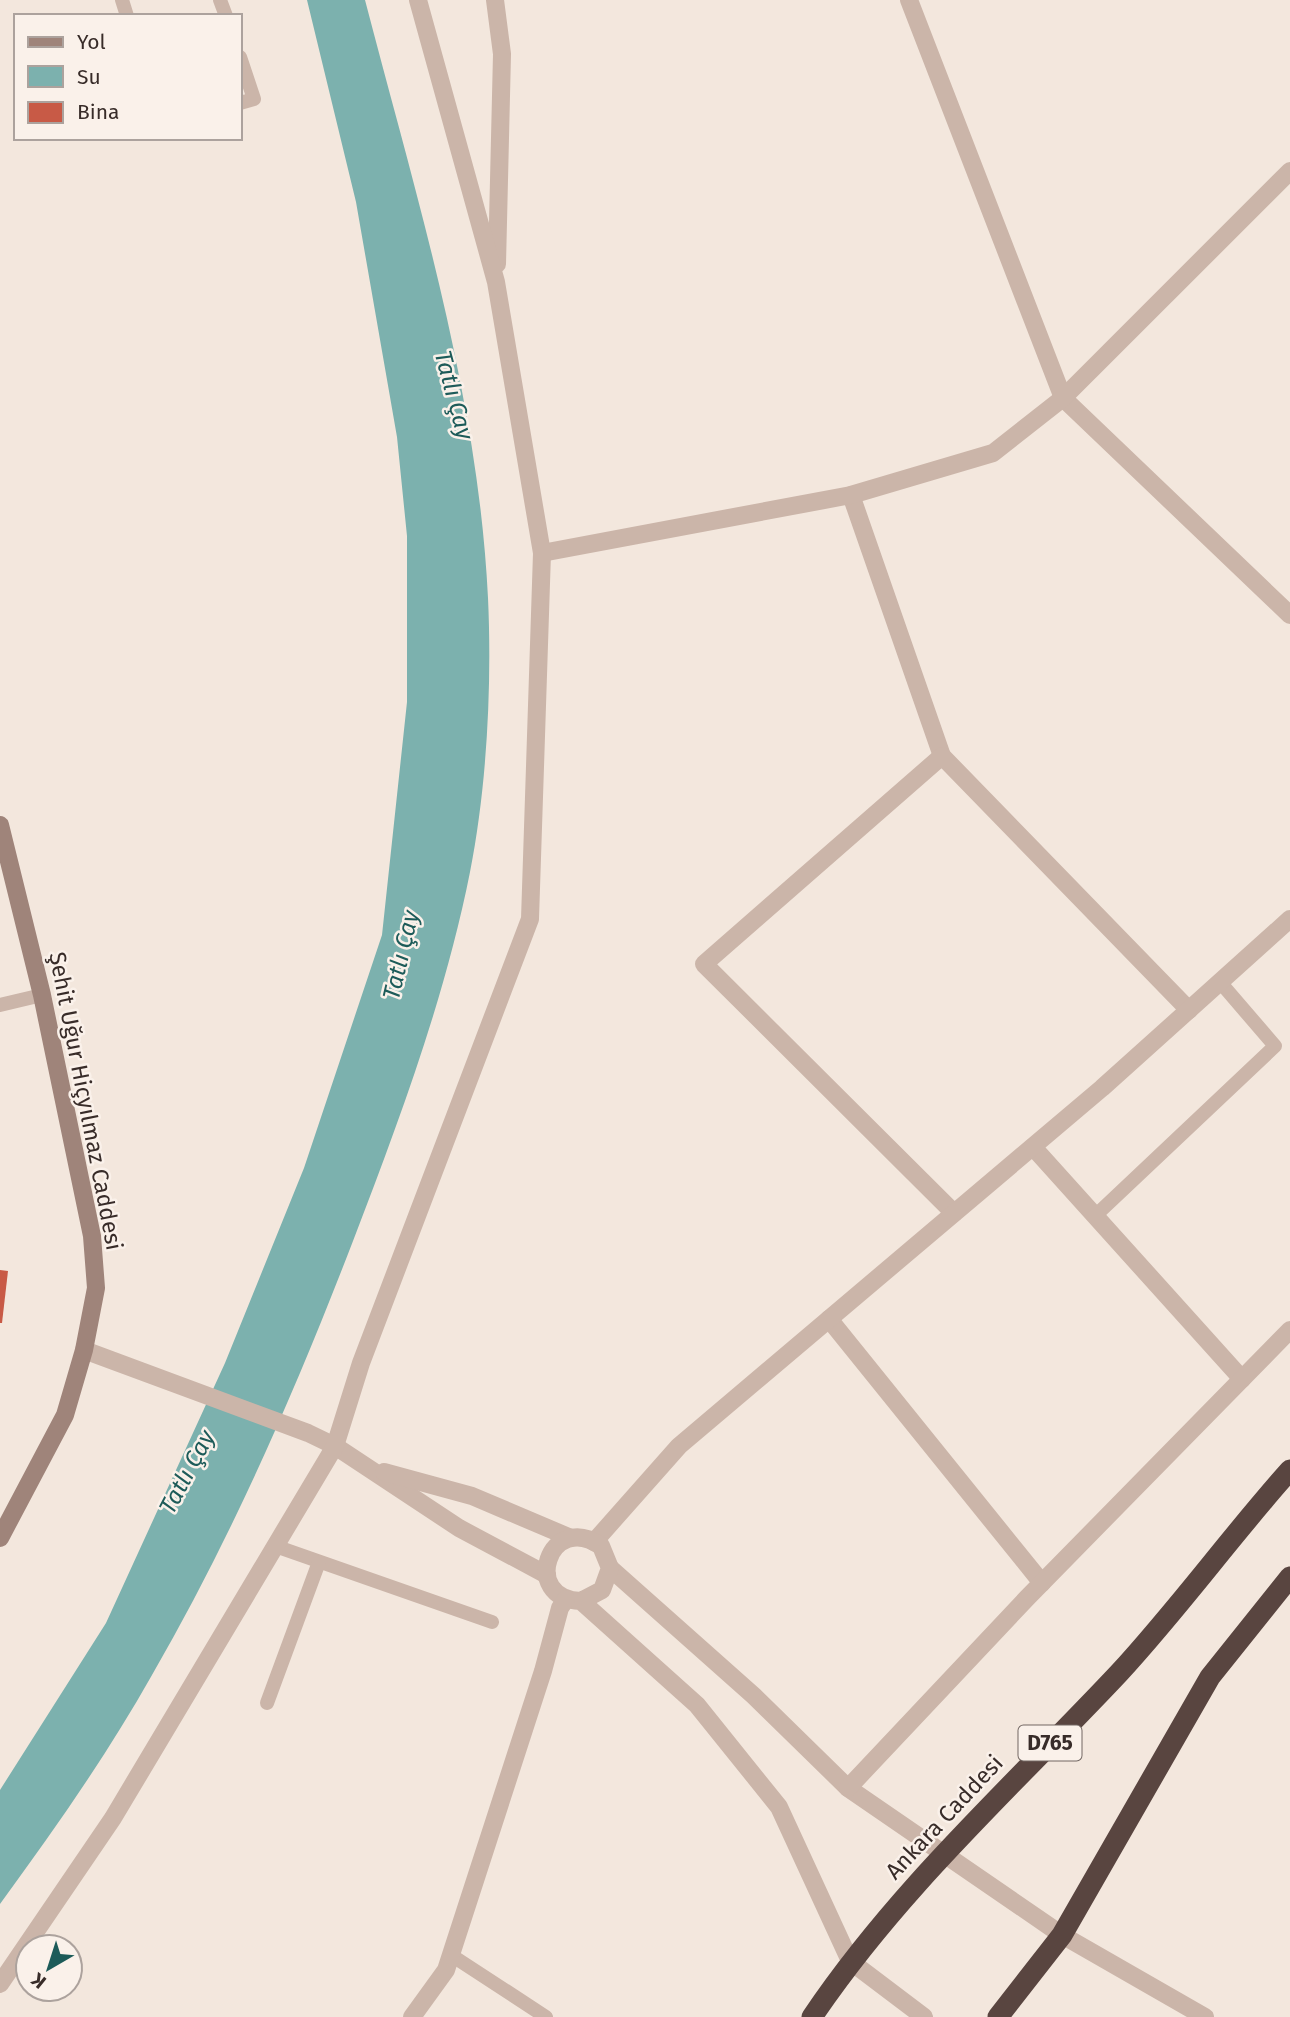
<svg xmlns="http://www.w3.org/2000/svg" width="1290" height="2017" font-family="'Fira Sans',sans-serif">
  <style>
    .water { fill: #7cb1ae }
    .building { fill: #c85a46 }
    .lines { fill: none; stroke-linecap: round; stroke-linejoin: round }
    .lane { stroke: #cbb5a9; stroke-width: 14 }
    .street { stroke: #cbb5a9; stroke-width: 18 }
    .secondary { stroke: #9f847a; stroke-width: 18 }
    .highway { stroke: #594540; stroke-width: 21 }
    .labels { text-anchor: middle; stroke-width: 5; stroke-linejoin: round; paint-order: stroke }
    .shield { fill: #faf1ea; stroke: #726763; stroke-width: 2 }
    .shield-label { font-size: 21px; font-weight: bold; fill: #382c29 }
    .street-label { font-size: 23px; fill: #382c29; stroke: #faf1ea }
    .water-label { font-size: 24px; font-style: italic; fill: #1d5b59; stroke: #faf1ea }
  </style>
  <rect width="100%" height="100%" fill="#f3e7dd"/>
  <!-- water -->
  <path class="water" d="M307 0H365C416 196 478 394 488 598 492 685 487 786 470 872 445 998 399 1121 353 1241 296 1389 232 1537 152 1675 107 1755 54 1830 0 1904V1790L106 1623 225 1363 304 1168 382 935 407 702V536L397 437 356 202Z"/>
  <!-- building -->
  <polygon class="building" points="0,1270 8,1271 2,1323 0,1323"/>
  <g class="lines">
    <!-- lane -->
    <g class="lane">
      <polyline points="122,0 127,16"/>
      <polyline points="220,0 226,16"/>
      <polyline points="240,57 254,99 240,103"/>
      <polyline points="0,1005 42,995"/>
      <polyline points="1095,1216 1275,1046 1220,982"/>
      <polyline points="275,1546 492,1622"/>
      <polyline points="267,1703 319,1562"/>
      <polyline points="451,1955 546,2017"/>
    </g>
    <!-- street -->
    <g class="street">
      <polyline points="495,0 502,54 497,264"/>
      <polyline points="909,0 1063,398 1290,615"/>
      <polyline points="851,495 942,756"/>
      <polyline points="542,553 851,495 993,453 1063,398 1290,171"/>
      <polyline points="1033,1147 1242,1379"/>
      <polyline points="954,1213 704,964 942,756 1189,1010"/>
      <polyline points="829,1319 1042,1583"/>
      <polyline points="84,1350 308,1433 335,1446 459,1528 547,1575"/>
      <polyline points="384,1472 472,1496 571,1538"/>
      <polyline points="594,1542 679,1446 1102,1088 1290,919"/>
      <polyline points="610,1568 754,1696 848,1788 1062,1935 1205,2017"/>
      <path d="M581 1601 602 1590 610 1568 601 1546C549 1510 520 1599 581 1601L697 1705 779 1807 850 1961 924 2017"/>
      <polyline points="848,1788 1027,1598 1290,1330"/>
      <polyline points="0,1984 113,1818 335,1446 361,1363 530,919 542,553 496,282 418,0"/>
      <polyline points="412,2017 446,1970 543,1671 560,1608 566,1599"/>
    </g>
    <!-- secondary -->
    <polyline class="secondary" points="0,825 42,995 92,1236 96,1288 84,1350 65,1415 0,1538"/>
    <!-- highway -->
    <g class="highway">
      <path d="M812 2017C899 1888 1013 1786 1119 1673 1179 1608 1231 1536 1290 1470"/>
      <polyline points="998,2017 1062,1935 1210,1677 1290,1577"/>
    </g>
  </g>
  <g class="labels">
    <!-- shield labels -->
    <rect class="shield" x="1018.5" y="1725.5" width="63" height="35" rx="5"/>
    <g class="shield-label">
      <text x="1050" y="1750">D765</text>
    </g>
    <!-- street labels -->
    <g class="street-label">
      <text transform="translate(86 1101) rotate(79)" y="8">Şehit Uğur Hiçyılmaz Caddesi</text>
      <text transform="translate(944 1817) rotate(-47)" y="8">Ankara Caddesi</text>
    </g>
    <!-- water labels -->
    <g class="water-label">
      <text transform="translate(454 395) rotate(75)" y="8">Tatlı Çay</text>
      <text transform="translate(401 955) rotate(-77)" y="8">Tatlı Çay</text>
      <text transform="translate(187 1472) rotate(-62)" y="8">Tatlı Çay</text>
    </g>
  </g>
  <!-- legend -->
  <rect x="14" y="14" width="228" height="126" fill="#faf1ea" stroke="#aca29d" stroke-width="2"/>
  <rect x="28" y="37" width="35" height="10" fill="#9f847a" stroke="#aca29d" stroke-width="2"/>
  <text x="77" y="49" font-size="21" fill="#382c29">Yol</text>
  <rect x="28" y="66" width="35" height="21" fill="#7cb1ae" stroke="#aca29d" stroke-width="2"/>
  <text x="77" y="84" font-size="21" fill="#382c29">Su</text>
  <rect x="28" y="102" width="35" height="21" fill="#c85a46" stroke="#aca29d" stroke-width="2"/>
  <text x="77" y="119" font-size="21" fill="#382c29">Bina</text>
  <!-- north arrow -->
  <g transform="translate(49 1968) rotate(219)"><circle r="33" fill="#faf1ea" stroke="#aca29d" stroke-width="2"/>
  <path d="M0-5L12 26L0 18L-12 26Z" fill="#1d5b59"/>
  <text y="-10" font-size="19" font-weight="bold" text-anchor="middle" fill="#382c29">K</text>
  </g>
</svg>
